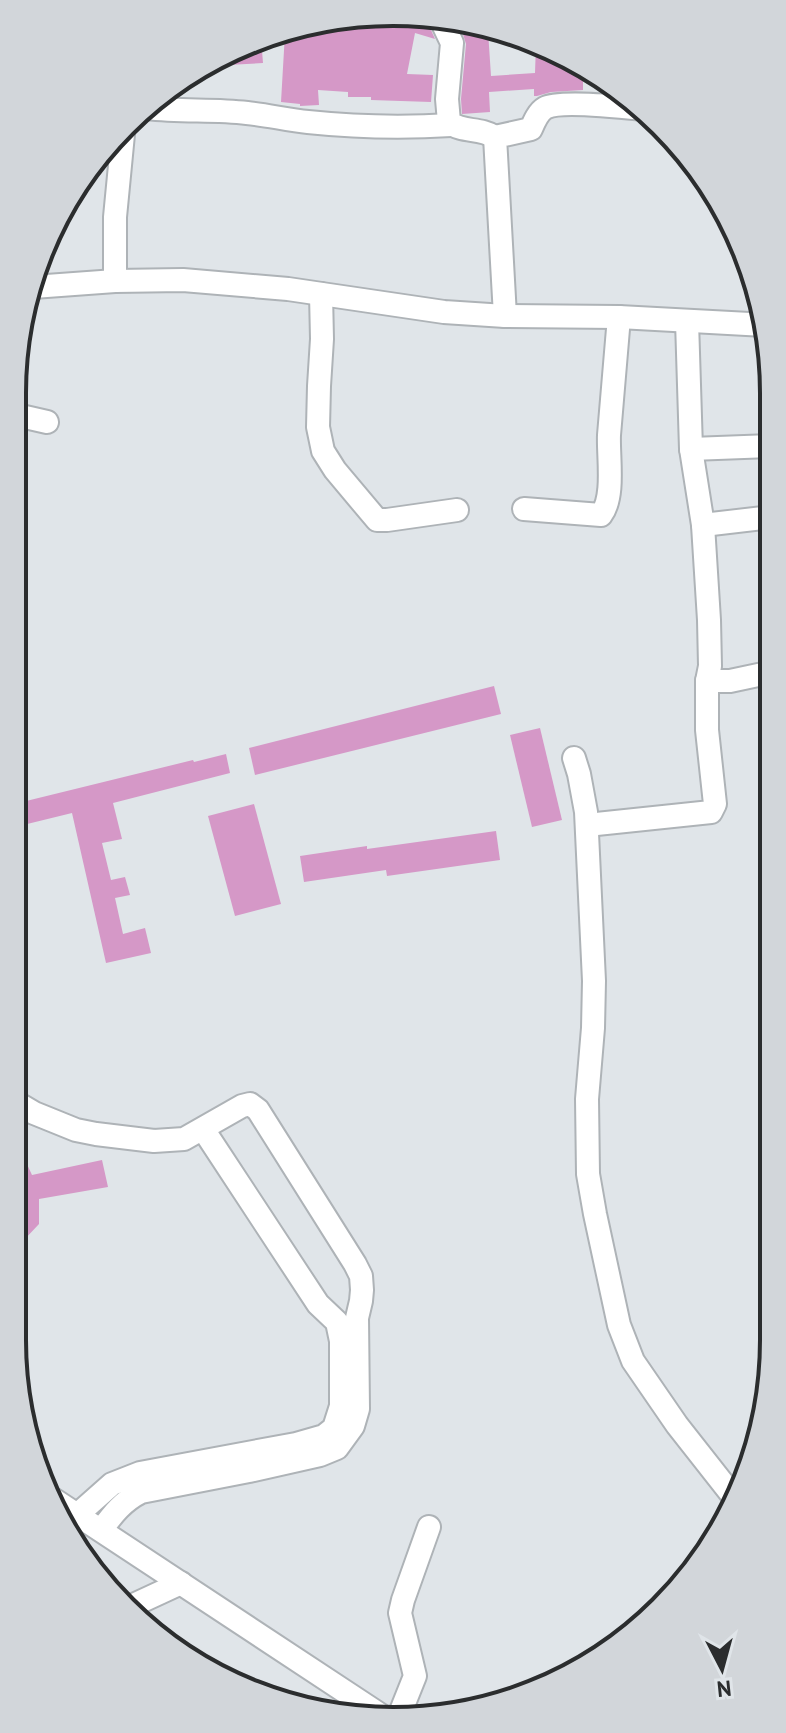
<svg xmlns="http://www.w3.org/2000/svg" width="786" height="1733" font-family="'PT Sans',sans-serif">
  <style>
    .building { fill: #d598c7 }
    .lines { fill: none; stroke-linecap: round; stroke-linejoin: round }
    .minor-casing { stroke: #aeb3b7; stroke-width: 26 }
    .minor { stroke: #fff; stroke-width: 22 }
    .rim { fill: none; stroke: #2b2d2e; stroke-width: 4 }
  </style>
  <rect width="100%" height="100%" fill="#e0e5e9"/>
  <!-- building -->
  <g class="building">
    <polygon points="393,12 428,23 435,39 415,33 407,74 433,75 431,102 371,100 371,97 348,97 348,92 318,90 319,105 300,106 300,104 281,102 285,33 355,20 370,22 371,16"/>
    <polygon points="483,30 488,31 491,76 535,73 536,44 545,45 583,67 583,90 551,92 537,96 534,96 534,89 489,92 490,112 462,114 461,99 466,44 462,31"/>
    <polygon points="261,38 263,63 209,66 247,41"/>
    <polygon points="494,686 501,714 255,775 249,748"/>
    <polygon points="540,728 562,820 532,827 510,735"/>
    <polygon points="226,754 230,773 113,803 122,839 102,843 111,880 125,877 130,895 115,898 123,934 145,928 151,953 106,963 72,813 19,826 14,804 193,760 194,762"/>
    <polygon points="254,804 281,904 235,916 208,816"/>
    <polygon points="496,831 500,860 387,876 386,870 304,882 300,856 367,846 367,849"/>
    <polygon points="12,1132 32,1175 102,1160 108,1187 39,1199 39,1224 23,1241 12,1248"/>
  </g>
  <g class="lines">
    <defs>
      <g id="minor">
        <path d="M442 22 452 43 447 99 449 122C462 133 480 127 495 137"/>
        <path d="M147 108C181 112 214 109 247 113 267 115 288 120 308 122 356 127 404 128 451 125"/>
        <polyline points="115,281 115,217 124,124"/>
        <polyline points="33,287 115,281 183,280 288,289 444,312 505,316 619,317 766,325"/>
        <polyline points="321,294 322,339 319,386 318,427 323,451 335,470 377,520 387,520 457,510"/>
        <path d="M505 316 495 137 531 129C534 122 538 112 545 108 559 100 624 107 643 109"/>
        <polyline points="687,321 691,449 703,525 709,620 710,666 707,681 730,681 772,672"/>
        <polyline points="12,414 47,422"/>
        <polyline points="691,449 771,446"/>
        <path d="M524 509 601 515C615 497 608 457 609 435 612 396 616 356 619 317"/>
        <polyline points="703,525 771,517"/>
        <polyline points="574,758 579,774 586,812 594,981 593,1028 587,1099 588,1174 595,1214 619,1325 633,1361 677,1425 736,1500"/>
        <polyline points="587,825 711,812 715,804 707,730 707,681"/>
        <path d="M12 1100 34 1113 76 1130 96 1134 154 1141 184 1139 242 1106 250 1104 258 1110 355 1264 361 1276 362 1290 361 1301 357 1318 358 1409 353 1426 337 1448 320 1455 249 1471 141 1492C123 1501 113 1514 101 1530"/>
        <polyline points="53,1499 382,1716"/>
        <polyline points="77,1515 112,1484 140,1473 296,1444 324,1436 334,1428 341,1406 341,1341 337,1322 318,1304 203,1129"/>
        <polyline points="127,1608 181,1583"/>
        <polyline points="399,1716 415,1676 400,1613 403,1600 429,1527"/>
      </g>
    </defs>
    <!-- minor casing -->
    <use href="#minor" class="minor-casing"/>
    <!-- minor -->
    <use href="#minor" class="minor"/>
  </g>
  <!-- crop -->
  <path d="M0 0H786V1733H0ZM393 26H393A367 367 0 0 1 760 393V1340A367 367 0 0 1 393 1707H393A367 367 0 0 1 26 1340V393A367 367 0 0 1 393 26Z" fill="#d2d6da" fill-rule="evenodd"/>
  <path class="rim" d="M393 26H393A367 367 0 0 1 760 393V1340A367 367 0 0 1 393 1707H393A367 367 0 0 1 26 1340V393A367 367 0 0 1 393 26Z"/>
  <!-- north arrow -->
  <g transform="translate(722 1669) rotate(174)" stroke="#e0e5e9" stroke-width="6" paint-order="stroke">
  <path d="M0-6L14 30L0 20L-14 30Z" fill="#2b2d2e"/>
  <text y="-12" font-size="22" font-weight="bold" text-anchor="middle" fill="#2b2d2e">N</text>
  </g>
</svg>
